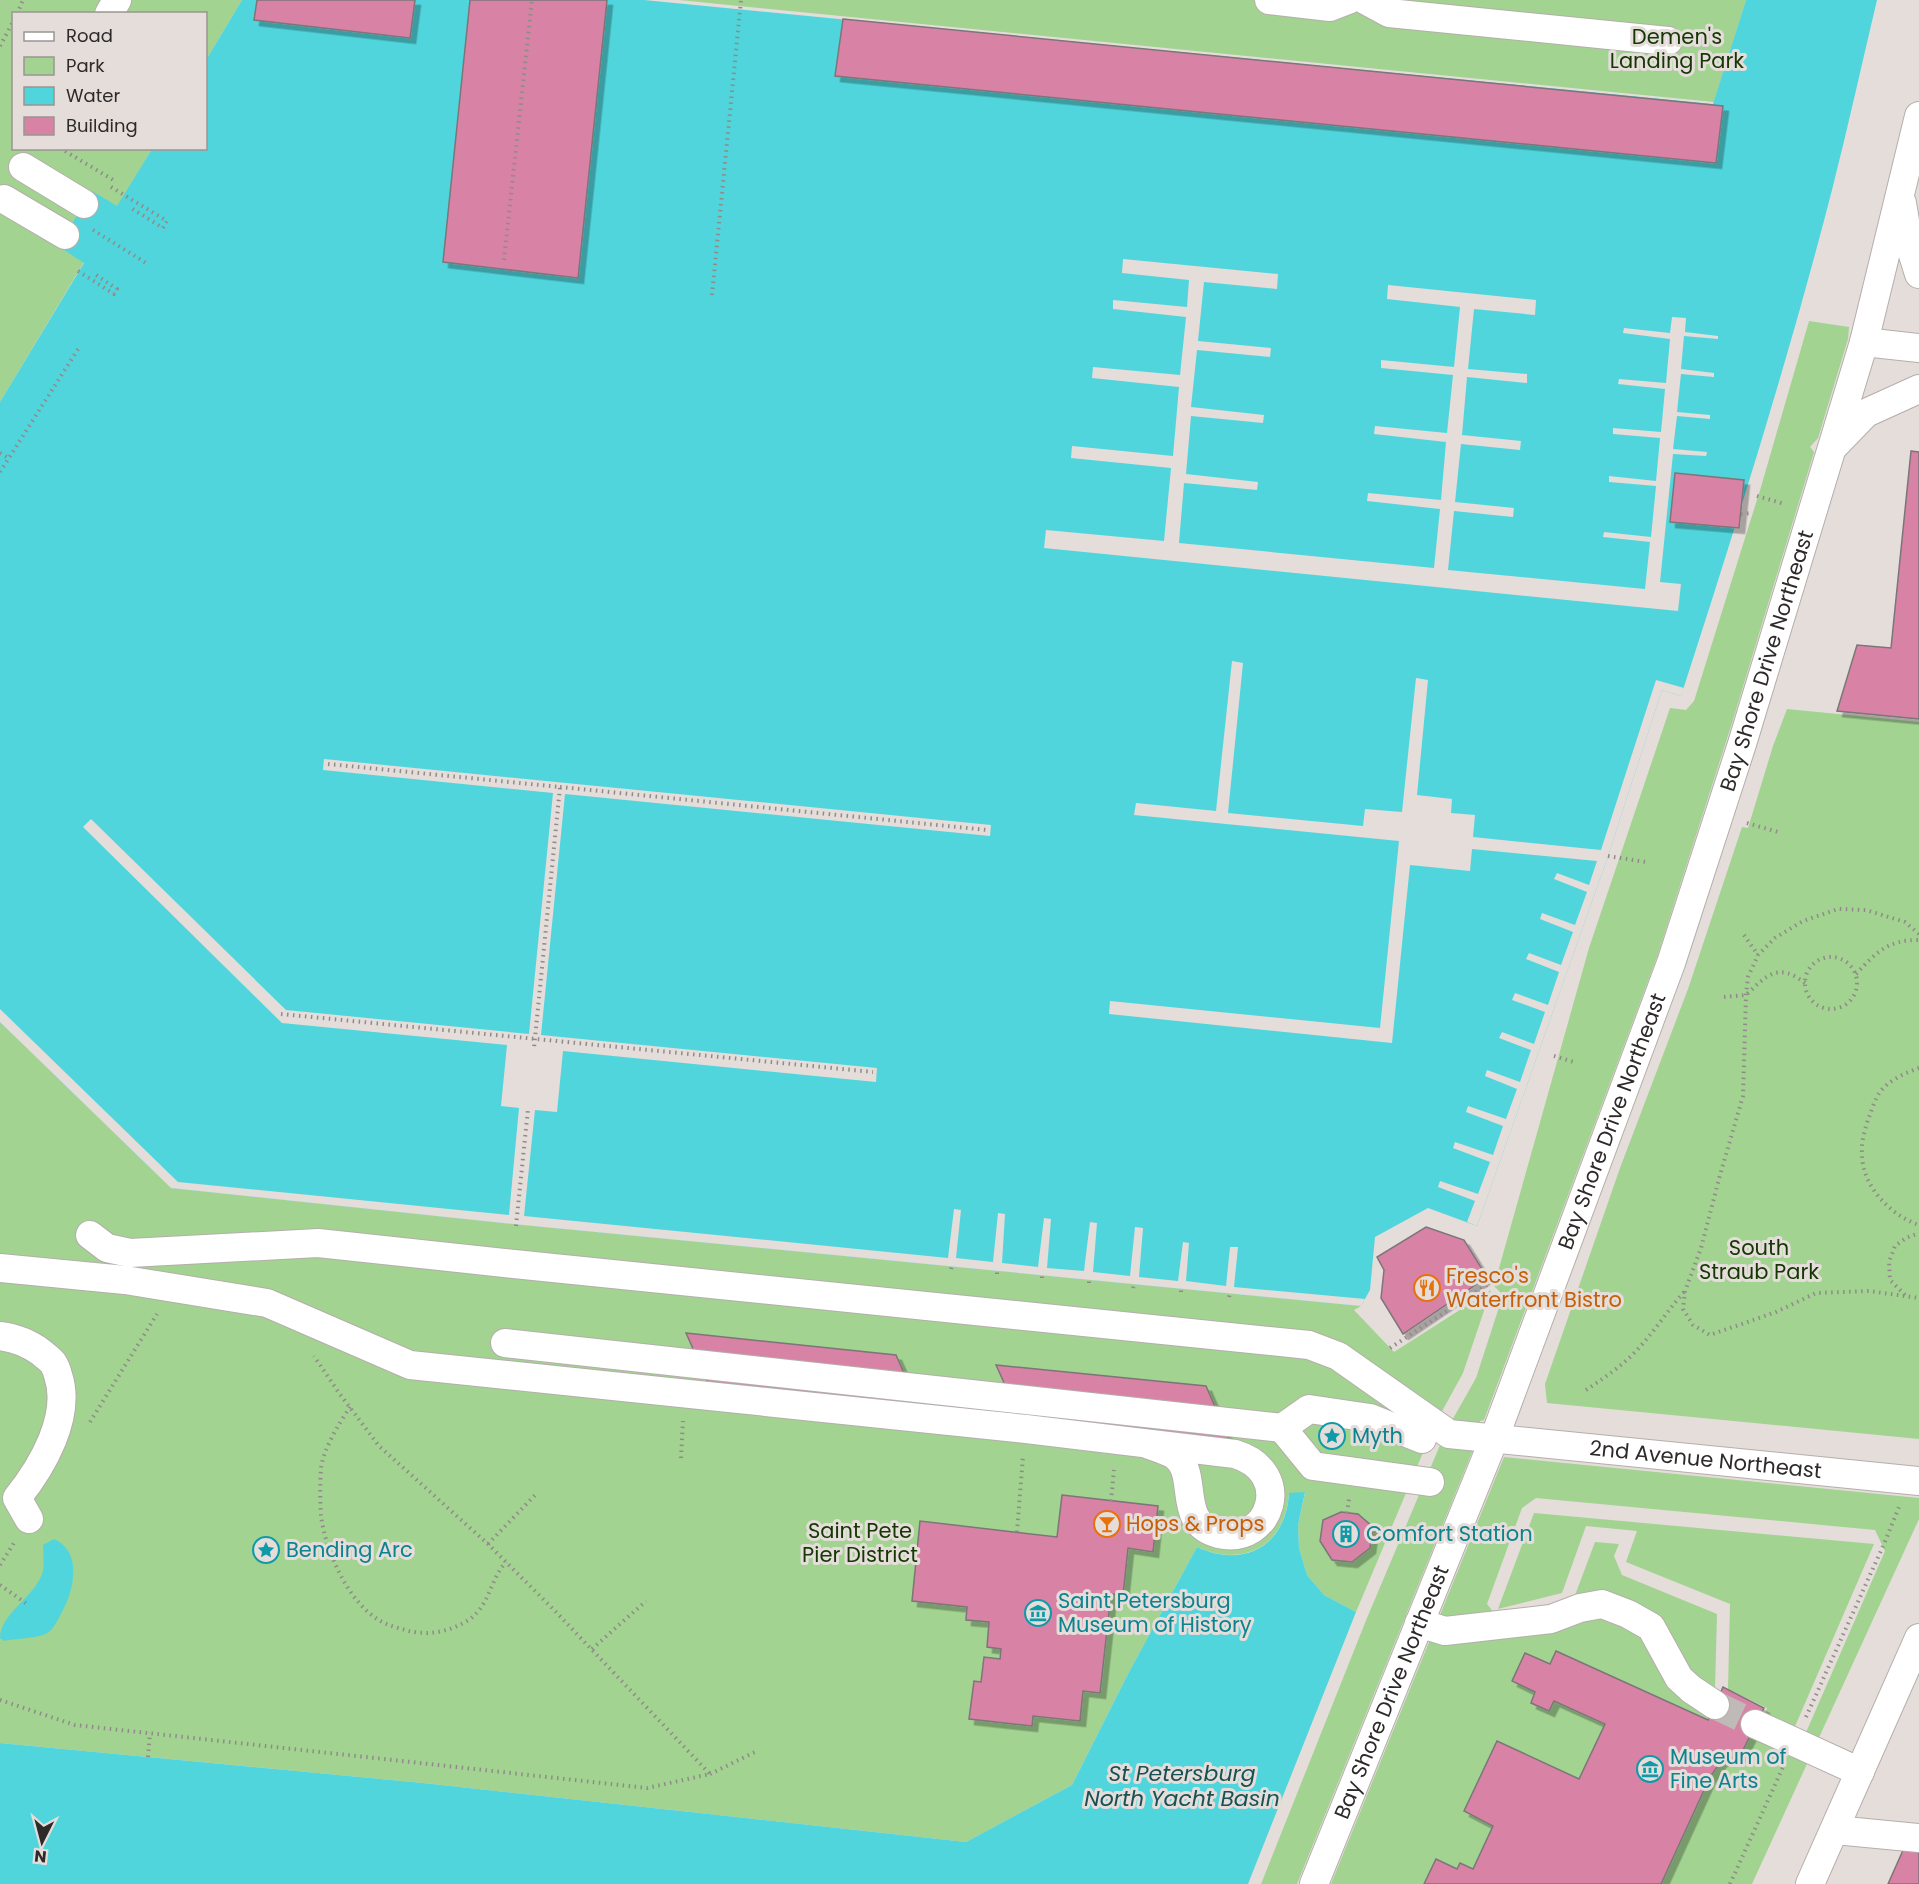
<svg xmlns="http://www.w3.org/2000/svg" width="1919" height="1884" font-family="Poppins,sans-serif">
  <style>
    .green { fill: #a2d391; fill-rule: evenodd }
    .water { fill: #51d5dc }
    .pier { fill: #e4ddda }
    .building { fill: #d882a5; stroke: #7c7678; stroke-width: 1.5; filter: url(#shadow) }
    .lines { fill: none; stroke-linecap: round; stroke-linejoin: round }
    .minor-tunnel { stroke: #bfb9b7; stroke-width: 28; stroke-dasharray: 28 14; stroke-linecap: butt }
    .minor-casing { stroke: #b5aeab; stroke-width: 30 }
    .path { stroke: #908b89; stroke-width: 4; stroke-dasharray: 1.5 4.5; stroke-linecap: butt }
    .minor { stroke: #fff; stroke-width: 28 }
    .labels { text-anchor: middle; stroke-width: 6; stroke-linejoin: round; paint-order: stroke }
    .park-label { font-size: 21px; fill: #153704; stroke: #e4ddda }
    .street-label { font-size: 21px; fill: #2d2a29; stroke: #e4ddda }
    .food-label { font-size: 21px; fill: #c56008; stroke: #e4ddda; text-anchor: start }
    .culture-label { font-size: 21px; fill: #0d838f; stroke: #e4ddda; text-anchor: start }
    .water-label { font-size: 22px; font-style: italic; fill: #185054; stroke: #e4ddda }
  </style>
  <defs>
    <filter id="shadow"><feDropShadow dx="5.5" dy="5.5" stdDeviation="0" flood-color="#0004"/></filter>
  </defs>
  <rect width="100%" height="100%" fill="#e4ddda"/>
  <!-- green -->
  <g class="green">
    <polygon points="0,0 242,0 206,60 206,14 14,14 14,148 152,149 0,402"/>
    <polygon points="679,0 1746,0 1714,102"/>
    <polygon points="1809,321 1849,327 1848,339 1818,438 1810,447 1814,452 1732,723 1657,957 1484,1420 1480,1421 1479,1435 1297,1884 1261,1884 1367,1618 1446,1431 1476,1378 1503,1295 1494,1286 1589,948 1670,708 1686,710 1694,701 1761,487"/>
    <polygon points="1787,709 1919,722 1919,1439 1547,1403 1545,1384 1620,1168 1688,989 1742,827 1748,828 1773,746"/>
    <path d="M0 1022 171 1188 523 1225 1361 1306 1354 1310 1394 1352 1491 1290 1463 1373 1435 1424 1356 1612 1324 1595 1307 1575 1299 1548 1298 1525 1305 1493H1289C1285 1546 1245 1568 1197 1547L1129 1672 1072 1785 966 1842 423 1783 0 1743Z"/>
    <path d="M1504 1457 1919 1498V1519L1752 1884H1331ZM1536 1498 1875 1530 1885 1551 1804 1737 1715 1689 1717 1614 1622 1575 1614 1556 1619 1544 1595 1542 1574 1598 1502 1623 1487 1604 1522 1508Z"/>
    <polygon points="1534,1513 1874,1544 1793,1731 1764,1717 1767,1708 1728,1689 1730,1604 1626,1562 1637,1531 1586,1526 1562,1593 1498,1609"/>
  </g>
  <!-- water -->
  <g class="water">
    <path d="M242 0H644L1713 104 1746 0H1877C1862 63 1848 127 1832 190 1788 361 1735 529 1681 696L1662 690 1606 862 1477 1226 1428 1208 1375 1237 1370 1290 1361 1306 523 1225 171 1188 0 1022V402L84 263 58 246 92 191 117 206 152 149 206 148V60Z"/>
    <path d="M1305 1492 1298 1525 1299 1548 1307 1575 1324 1595 1356 1612 1248 1884H0V1743L423 1783 966 1842 1072 1785 1129 1672 1197 1547C1245 1569 1286 1545 1289 1493Z"/>
    <path d="M54 1539C83 1552 74 1590 62 1612 58 1619 55 1627 49 1632 39 1639 16 1638 4 1641L0 1638C0 1614 35 1596 42 1574 45 1566 43 1554 43 1545Z"/>
  </g>
  <!-- pier -->
  <g class="pier">
    <polygon points="1123,259 1278,274 1277,289 1204,282 1198,341 1271,348 1270,357 1197,350 1191,407 1264,415 1263,423 1191,416 1186,474 1258,482 1257,490 1184,483 1179,543 1434,568 1440,509 1367,501 1368,493 1441,500 1446,442 1374,434 1375,426 1447,433 1453,375 1381,368 1381,360 1454,367 1460,307 1387,299 1388,285 1536,300 1535,315 1474,309 1468,369 1527,374 1527,383 1467,377 1462,435 1521,441 1520,450 1461,444 1455,502 1514,508 1513,517 1454,511 1448,570 1645,589 1650,542 1603,537 1604,532 1651,537 1656,486 1609,482 1609,476 1656,481 1660,438 1613,434 1613,428 1661,432 1665,389 1618,384 1619,379 1666,383 1670,339 1623,333 1624,328 1670,333 1672,317 1686,318 1685,332 1718,336 1718,339 1684,336 1681,369 1714,373 1714,377 1681,374 1677,412 1710,415 1710,419 1677,416 1673,449 1707,452 1706,456 1673,454 1660,582 1681,584 1678,611 1044,548 1046,530 1164,541 1171,468 1071,458 1072,446 1173,456 1179,387 1092,378 1093,367 1180,375 1186,317 1113,309 1113,300 1187,307 1189,280 1122,273"/>
    <polygon points="1232,661 1243,663 1228,813 1363,826 1365,809 1402,812 1416,678 1428,680 1417,795 1452,799 1451,813 1475,815 1473,837 1601,850 1656,680 1684,688 1681,696 1662,690 1606,862 1477,1226 1467,1222 1475,1201 1438,1187 1440,1181 1478,1194 1490,1162 1453,1148 1455,1142 1493,1155 1503,1126 1466,1112 1468,1106 1506,1119 1517,1089 1485,1076 1487,1070 1520,1082 1531,1050 1499,1038 1502,1032 1534,1044 1545,1012 1512,1000 1515,993 1548,1005 1559,972 1526,959 1529,953 1561,965 1573,932 1540,919 1542,913 1575,925 1587,892 1554,879 1557,873 1589,885 1597,861 1472,849 1470,871 1410,865 1392,1043 1109,1014 1110,1001 1380,1028 1399,841 1134,815 1136,803 1216,811"/>
    <polygon points="324,759 991,825 990,836 565,794 541,1035 877,1068 876,1082 563,1051 557,1112 535,1110 524,1216 948,1258 954,1209 961,1210 956,1258 993,1262 998,1213 1005,1214 1002,1263 1038,1267 1044,1218 1051,1219 1047,1268 1084,1271 1090,1222 1097,1223 1093,1272 1130,1276 1135,1227 1143,1228 1139,1277 1178,1281 1183,1242 1189,1243 1186,1281 1226,1286 1230,1247 1238,1247 1234,1287 1365,1299 1361,1306 523,1225 171,1188 0,1022 0,1009 178,1182 509,1215 519,1108 501,1106 507,1045 282,1023 83,827 91,819 286,1010 529,1034 553,793 323,770"/>
  </g>
  <!-- building -->
  <g class="building">
    <polygon points="257,0 415,0 410,38 254,20"/>
    <polygon points="470,0 607,0 578,278 443,262"/>
    <polygon points="843,19 1723,106 1716,163 835,76"/>
    <polygon points="1911,451 1919,452 1919,719 1837,711 1857,645 1891,648"/>
    <polygon points="1675,473 1744,480 1739,528 1670,522"/>
    <polygon points="1426,1227 1464,1240 1487,1277 1403,1334 1381,1298 1384,1270 1377,1257"/>
    <polygon points="686,1333 896,1355 919,1407 710,1387"/>
    <polygon points="996,1365 1206,1386 1229,1439 1020,1418"/>
    <polygon points="1062,1495 1158,1506 1153,1552 1128,1548 1123,1595 1111,1594 1100,1693 1083,1691 1080,1721 1033,1716 1032,1726 969,1719 974,1681 981,1682 984,1657 1000,1659 1001,1649 987,1647 989,1622 966,1620 967,1607 912,1601 920,1521 1057,1537"/>
    <polygon points="1341,1512 1358,1514 1373,1527 1370,1548 1352,1562 1332,1560 1320,1541 1323,1520"/>
    <polygon points="1556,1651 1708,1720 1723,1687 1764,1708 1739,1758 1731,1757 1721,1761 1710,1777 1661,1884 1424,1884 1436,1859 1457,1869 1460,1863 1473,1869 1493,1826 1464,1811 1497,1741 1579,1779 1605,1724 1554,1701 1549,1711 1531,1703 1535,1692 1512,1681 1525,1653 1550,1664"/>
    <polygon points="1904,1848 1919,1849 1919,1884 1888,1884"/>
  </g>
  <g class="lines">
    <!-- minor-tunnel -->
    <polyline class="minor-tunnel" points="1715,1705 1755,1724"/>
    <defs>
      <g id="minor">
        <polyline points="1269,0 1330,7 1348,0"/>
        <polyline points="1365,0 1389,13 1668,41"/>
        <polyline points="109,14 117,0"/>
        <polyline points="23,167 84,204"/>
        <polyline points="4,199 65,235"/>
        <polyline points="1902,203 1908,239 1919,274"/>
        <polyline points="1864,342 1919,348"/>
        <polyline points="1835,445 1866,413 1919,389"/>
        <path id="s1" d="M90 1235 107 1248 130 1253 318 1243 514 1264 1309 1345 1338 1356 1449 1434 1919 1481"/>
        <path d="M0 1268 125 1280 267 1303 410 1365 1026 1429 1235 1454C1295 1472 1271 1546 1219 1534 1174 1523 1201 1473 1174 1455 1166 1450 1154 1447 1144 1443"/>
        <path d="M0 1336C16 1338 29 1343 42 1353 45 1356 50 1359 53 1363 55 1366 57 1371 58 1375 72 1416 42 1467 17 1498L29 1519"/>
        <polyline points="505,1343 1282,1428 1309,1409 1370,1418 1422,1439"/>
        <polyline points="1282,1428 1313,1466 1430,1482"/>
        <polyline points="1419,1623 1445,1631 1551,1619 1580,1608 1602,1604 1628,1614 1651,1627 1679,1678 1691,1689 1715,1705"/>
        <polyline points="1755,1724 1860,1772"/>
        <polyline points="1835,1830 1919,1838"/>
        <path id="s2" d="M1314 1884 1494 1439 1671 963 1742 744 1864 342 1919 116"/>
        <polyline points="1810,1884 1919,1638"/>
      </g>
    </defs>
    <!-- minor casing -->
    <use href="#minor" class="minor-casing"/>
    <!-- path -->
    <g class="path">
      <polyline points="17,14 23,0"/>
      <polyline points="0,46 14,20"/>
      <polyline points="60,148 115,181"/>
      <polyline points="111,187 167,221 163,228 131,208"/>
      <polyline points="93,230 146,263"/>
      <polyline points="504,260 532,0"/>
      <polyline points="78,271 114,294 117,289 96,275"/>
      <polyline points="712,295 741,0"/>
      <polyline points="0,453 9,458"/>
      <polyline points="0,472 80,346"/>
      <polyline points="1757,496 1785,504"/>
      <polyline points="1741,514 1751,513"/>
      <polyline points="328,764 560,787 534,1048"/>
      <polyline points="560,787 987,830"/>
      <polyline points="1747,823 1778,832"/>
      <polyline points="1608,856 1646,862"/>
      <polyline points="1919,934 1905,922 1866,910 1838,909 1803,921 1775,938 1758,955 1748,977 1746,995 1743,1096 1720,1175 1701,1248 1685,1291 1683,1309 1693,1325 1710,1335 1776,1312 1816,1293 1869,1291 1919,1298"/>
      <polyline points="1744,935 1758,955"/>
      <circle cx="1831" cy="983" r="26"/>
      <path d="M1856 974C1877 952 1887 940 1919 940"/>
      <path d="M1724 997 1746 995C1767 975 1778 962 1805 983"/>
      <polyline points="281,1014 873,1072"/>
      <polyline points="1554,1056 1577,1063"/>
      <path d="M1919 1068C1905 1073 1889 1080 1880 1092 1875 1099 1872 1109 1869 1117 1865 1128 1861 1142 1862 1154 1862 1186 1890 1215 1919 1225"/>
      <polyline points="516,1226 528,1109"/>
      <polyline points="951,1269 952,1265"/>
      <polyline points="997,1274 997,1270"/>
      <polyline points="1042,1278 1042,1274"/>
      <polyline points="1089,1283 1089,1279"/>
      <polyline points="1133,1288 1134,1283"/>
      <polyline points="1181,1292 1181,1288"/>
      <polyline points="1905,1295 1890,1280 1889,1262 1895,1246 1906,1238 1919,1233"/>
      <polyline points="1229,1297 1230,1293"/>
      <polyline points="1390,1348 1490,1283 1500,1283"/>
      <path d="M1586 1390C1604 1378 1622 1366 1637 1350 1654 1332 1668 1310 1684 1292"/>
      <path d="M350 1407C339 1424 323 1449 321 1469 320 1483 320 1501 321 1515 325 1550 348 1602 379 1620 388 1626 399 1628 409 1631 430 1636 452 1631 470 1619 490 1604 490 1580 506 1562"/>
      <polyline points="90,1422 157,1314"/>
      <polyline points="681,1458 683,1421"/>
      <polyline points="1111,1501 1114,1470"/>
      <polyline points="1347,1513 1349,1499"/>
      <polyline points="1017,1532 1023,1456"/>
      <polyline points="488,1544 537,1493"/>
      <polyline points="0,1565 14,1543"/>
      <polyline points="0,1585 27,1604"/>
      <polyline points="592,1649 646,1601"/>
      <polyline points="0,1700 75,1725 647,1788 710,1774 556,1612 488,1544 379,1446 339,1393 314,1356"/>
      <polyline points="1806,1717 1884,1544 1899,1507"/>
      <polyline points="148,1757 150,1733"/>
      <polyline points="710,1774 757,1751"/>
      <polyline points="1730,1884 1783,1767"/>
    </g>
    <!-- minor -->
    <use href="#minor" class="minor"/>
  </g>
  <!-- icons -->
  <defs>
    <symbol id="restaurant-ring" viewBox="-11 -11 22 22"><circle r="9.5" fill="#e4ddda" stroke="#e8710a" stroke-width="1.5"/><path d="M-5-6h1v4h1v-4h1v4h1v-4h1v5L-1.5 .5V6h-2V.5L-5-1ZM5-6V6H3V1.5H1.5Q1.5-4 5-6Z" fill="#e8710a"/></symbol>
    <symbol id="sight-ring" viewBox="-11 -11 22 22"><circle r="9.5" fill="#e4ddda" stroke="#0f9aa8" stroke-width="1.5"/><path d="M0-6L1.8-2.2L6-1.7L2.9 1.2L3.7 5.4L0 3.3L-3.7 5.4L-2.9 1.2L-6-1.7L-1.8-2.2Z" fill="#0f9aa8"/></symbol>
    <symbol id="bar-ring" viewBox="-11 -11 22 22"><circle r="9.5" fill="#e4ddda" stroke="#e8710a" stroke-width="1.5"/><path d="M-6-5H6L.8 .8V4.5H3.5V6h-7V4.5H-.8V.8Z" fill="#e8710a"/></symbol>
    <symbol id="building-ring" viewBox="-11 -11 22 22"><circle r="9.5" fill="#e4ddda" stroke="#0f9aa8" stroke-width="1.5"/><path d="M-4-6H4V6H1V3H-1V6H-4ZM-2.5-4.3h1.7v1.8h-1.7ZM.8-4.3h1.7v1.8H.8ZM-2.5-1h1.7V.8h-1.7ZM.8-1h1.7V.8H.8Z" fill="#0f9aa8"/></symbol>
    <symbol id="museum-ring" viewBox="-11 -11 22 22"><circle r="9.5" fill="#e4ddda" stroke="#0f9aa8" stroke-width="1.5"/><path d="M0-6L6-3V-2H-6V-3ZM-5-1h2V3h-2ZM-1-1h2V3h-2ZM3-1h2V3H3ZM-6 4H6V6H-6Z" fill="#0f9aa8"/></symbol>
  </defs>
  <g fill-rule="evenodd">
    <use href="#restaurant-ring" x="1412" y="1273" width="30" height="30"/>
    <use href="#sight-ring" x="1317" y="1421" width="30" height="30"/>
    <use href="#bar-ring" x="1092" y="1509" width="30" height="30"/>
    <use href="#building-ring" x="1331" y="1519" width="30" height="30"/>
    <use href="#sight-ring" x="251" y="1535" width="30" height="30"/>
    <use href="#museum-ring" x="1023" y="1598" width="30" height="30"/>
    <use href="#museum-ring" x="1635" y="1754" width="30" height="30"/>
  </g>
  <g class="labels">
    <!-- park labels -->
    <g class="park-label">
      <text x="1677" y="44">Demen's<tspan x="1677" dy="24">Landing Park</tspan></text>
      <text x="1759" y="1255">South<tspan x="1759" dy="24">Straub Park</tspan></text>
      <text x="860" y="1538">Saint Pete<tspan x="860" dy="24">Pier District</tspan></text>
    </g>
    <!-- street labels -->
    <g class="street-label">
      <text dy="7" stroke="none"><textPath href="#s2" startOffset="1305">Bay Shore Drive Northeast</textPath></text>
      <text dy="7" stroke="none"><textPath href="#s2" startOffset="819">Bay Shore Drive Northeast</textPath></text>
      <text dy="7" stroke="none"><textPath href="#s1" startOffset="1654">2nd Avenue Northeast</textPath></text>
      <text dy="7" stroke="none"><textPath href="#s2" startOffset="207">Bay Shore Drive Northeast</textPath></text>
    </g>
    <!-- food labels -->
    <g class="food-label">
      <text x="1446" y="1283">Fresco's<tspan x="1446" dy="24">Waterfront Bistro</tspan></text>
      <text x="1126" y="1531">Hops &amp; Props</text>
    </g>
    <!-- culture labels -->
    <g class="culture-label">
      <text x="1352" y="1443">Myth</text>
      <text x="1366" y="1541">Comfort Station</text>
      <text x="286" y="1557">Bending Arc</text>
      <text x="1058" y="1608">Saint Petersburg<tspan x="1058" dy="24">Museum of History</tspan></text>
      <text x="1670" y="1764">Museum of<tspan x="1670" dy="24">Fine Arts</tspan></text>
    </g>
    <!-- water labels -->
    <g class="water-label">
      <text x="1182" y="1781">St Petersburg<tspan x="1182" dy="25">North Yacht Basin</tspan></text>
    </g>
  </g>
  <!-- legend -->
  <rect x="12" y="12" width="195" height="138" fill="#e4ddda" stroke="#9b9593" stroke-width="1.5"/>
  <rect x="24" y="32" width="30" height="9" fill="#ffffff" stroke="#9b9593" stroke-width="1.5"/>
  <text x="66" y="42" font-size="18" fill="#2d2a29">Road</text>
  <rect x="24" y="57" width="30" height="18" fill="#a2d391" stroke="#9b9593" stroke-width="1.5"/>
  <text x="66" y="72" font-size="18" fill="#2d2a29">Park</text>
  <rect x="24" y="87" width="30" height="18" fill="#51d5dc" stroke="#9b9593" stroke-width="1.5"/>
  <text x="66" y="102" font-size="18" fill="#2d2a29">Water</text>
  <rect x="24" y="117" width="30" height="18" fill="#d882a5" stroke="#9b9593" stroke-width="1.5"/>
  <text x="66" y="132" font-size="18" fill="#2d2a29">Building</text>
  <!-- north arrow -->
  <g transform="translate(42 1842) rotate(186)" stroke="#e4ddda" stroke-width="4.5" paint-order="stroke">
  <path d="M0-4.5L10 22L0 15L-10 22Z" fill="#2d2a29"/>
  <text y="-9" font-size="16" font-weight="bold" text-anchor="middle" fill="#2d2a29">N</text>
  </g>
</svg>
